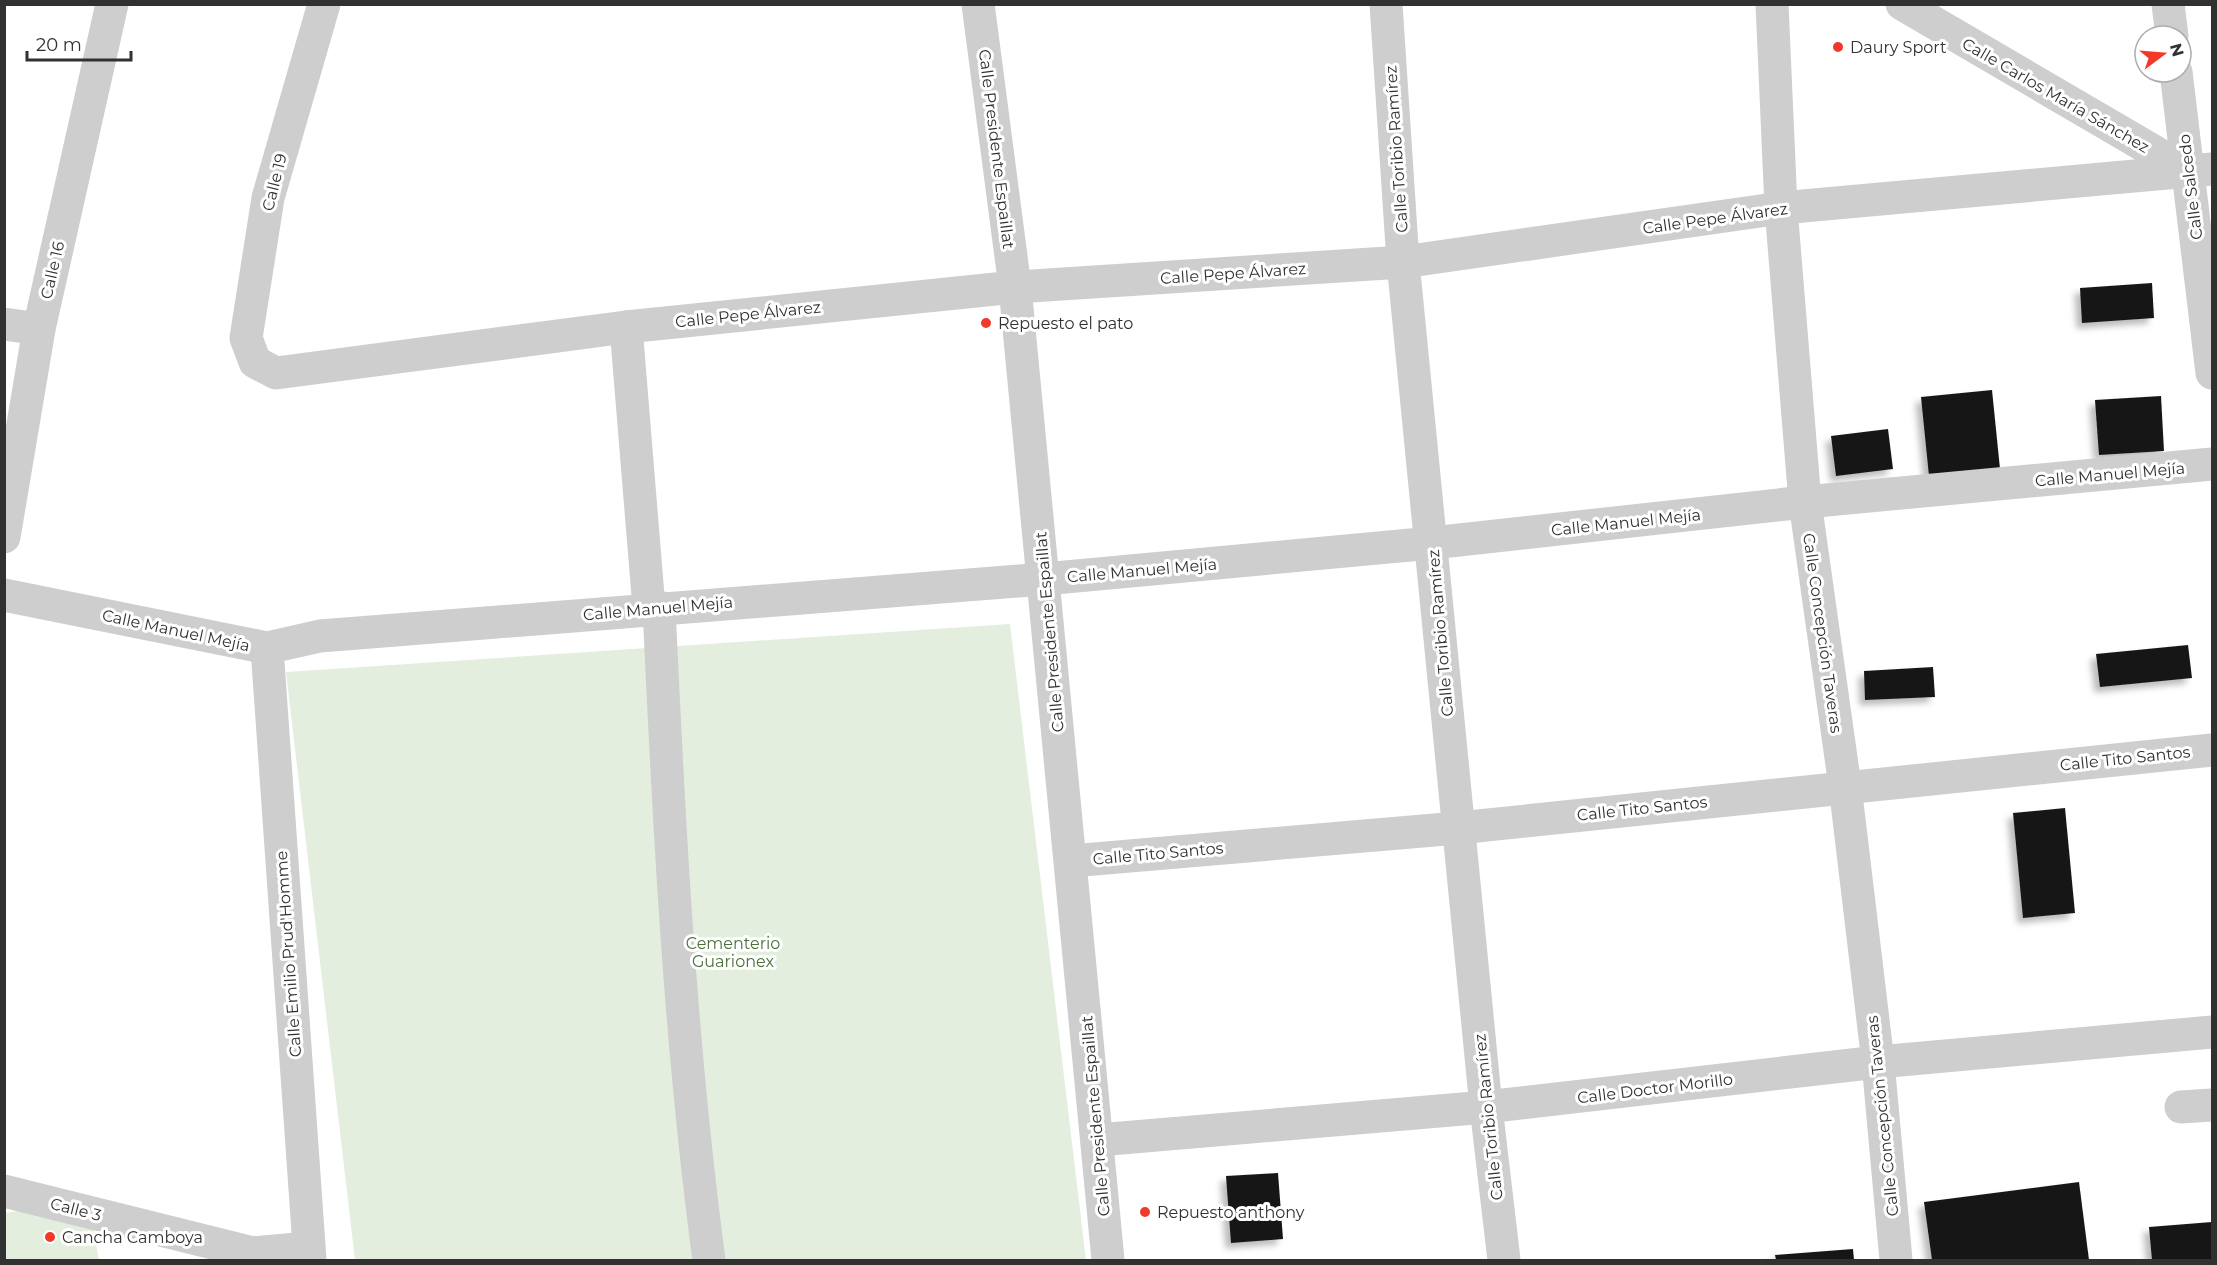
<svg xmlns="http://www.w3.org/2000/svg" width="2217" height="1265" font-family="Montserrat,sans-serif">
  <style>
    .green { fill: #e4eede }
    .building { fill: #181818; filter: url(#shadow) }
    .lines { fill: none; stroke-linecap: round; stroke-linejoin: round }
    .minor { stroke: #cecece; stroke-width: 33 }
    .poi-dot { fill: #f23929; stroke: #fff; stroke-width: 2 }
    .labels { text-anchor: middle; stroke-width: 6; stroke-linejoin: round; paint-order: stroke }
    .poi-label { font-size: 16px; fill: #313131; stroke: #fff; text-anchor: start }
    .street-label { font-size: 16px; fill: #313131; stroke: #fff }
    .park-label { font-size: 16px; fill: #4b703a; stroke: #fff }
  </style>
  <defs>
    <filter id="shadow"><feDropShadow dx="-5.5" dy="5.5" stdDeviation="3" flood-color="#0004"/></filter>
  </defs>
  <rect width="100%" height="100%" fill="#fff"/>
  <!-- green -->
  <g class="green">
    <polygon points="1010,624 1086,1260 355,1260 286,672"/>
    <polygon points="67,1203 90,1211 99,1260 5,1260 5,1213"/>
  </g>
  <!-- building -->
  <g class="building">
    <polygon points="2152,283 2154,318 2082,323 2080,288"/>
    <polygon points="1992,390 2000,469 1929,476 1921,397"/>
    <polygon points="2161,396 2164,451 2099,455 2095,400"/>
    <polygon points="1888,429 1893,469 1836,476 1831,436"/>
    <polygon points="2188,645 2192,678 2100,687 2096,654"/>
    <polygon points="1933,667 1935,697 1865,700 1864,671"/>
    <polygon points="2065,808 2075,913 2023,918 2013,813"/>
    <polygon points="1278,1173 1283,1239 1231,1243 1226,1176"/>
    <polygon points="2079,1182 2089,1260 1932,1260 1924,1202"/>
    <polygon points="2212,1222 2212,1260 2152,1260 2149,1227"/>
    <polygon points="1853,1249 1854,1260 1776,1260 1775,1255"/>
  </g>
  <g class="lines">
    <!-- minor -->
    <g class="minor">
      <polyline points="324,4 268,198 246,338 255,362 276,373 626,327 1015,287 1403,262 1781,208 2212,169"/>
      <polyline points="978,4 1015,287 1108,1260"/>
      <polyline points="1386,4 1403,262 1486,1107 1504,1260"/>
      <polyline points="1772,4 1781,208 1805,502 1845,786 1878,1062 1896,1260"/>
      <polyline points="1902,4 2191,173"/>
      <polyline points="2168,4 2172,36"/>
      <polyline points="2176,72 2212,373"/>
      <polyline points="4,324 39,329"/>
      <polyline points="626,327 649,608"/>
      <polyline points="4,537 39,329 112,4"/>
      <polyline points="4,595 267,648 320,636 1044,579 1432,543 1805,502 2212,464"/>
      <path d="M659 607C669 826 680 1043 709 1260"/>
      <polyline points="267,648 310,1260"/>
      <polyline points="1071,861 1458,828 2212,750"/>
      <polyline points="2181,1107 2212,1105"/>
      <polyline points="1098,1140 1486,1107 1878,1062 2212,1032"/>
      <polyline points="4,1191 253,1253"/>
      <polyline points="233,1259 253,1253 308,1248"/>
    </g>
  </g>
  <!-- markers -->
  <g class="poi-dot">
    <circle cx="1838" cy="47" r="6"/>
    <circle cx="986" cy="323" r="6"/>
    <circle cx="1145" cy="1212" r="6"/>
    <circle cx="50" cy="1237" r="6"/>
  </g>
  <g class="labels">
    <!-- poi labels -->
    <g class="poi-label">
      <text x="1850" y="53">Daury Sport</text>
      <text x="998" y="329">Repuesto el pato</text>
      <text x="1157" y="1218">Repuesto anthony</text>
      <text x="62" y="1243">Cancha Camboya</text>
    </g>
    <!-- street labels -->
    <g class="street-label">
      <text transform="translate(2056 95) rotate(30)" y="6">Calle Carlos María Sánchez</text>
      <text transform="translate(997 149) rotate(83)" y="6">Calle Presidente Espaillat</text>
      <text transform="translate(1396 149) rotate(-94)" y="6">Calle Toribio Ramírez</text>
      <text transform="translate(274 182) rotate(-76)" y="6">Calle 19</text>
      <text transform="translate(2190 187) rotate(-97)" y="6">Calle Salcedo</text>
      <text transform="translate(1715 218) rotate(-8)" y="6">Calle Pepe Álvarez</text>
      <text transform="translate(52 270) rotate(-77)" y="6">Calle 16</text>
      <text transform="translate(1233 273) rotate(-4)" y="6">Calle Pepe Álvarez</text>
      <text transform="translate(748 314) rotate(-6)" y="6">Calle Pepe Álvarez</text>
      <text transform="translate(2110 474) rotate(-5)" y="6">Calle Manuel Mejía</text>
      <text transform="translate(1626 522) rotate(-6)" y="6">Calle Manuel Mejía</text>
      <text transform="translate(1142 570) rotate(-5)" y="6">Calle Manuel Mejía</text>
      <text transform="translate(658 608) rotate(-5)" y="6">Calle Manuel Mejía</text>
      <text transform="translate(176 630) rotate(12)" y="6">Calle Manuel Mejía</text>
      <text transform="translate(1049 632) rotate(-95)" y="6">Calle Presidente Espaillat</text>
      <text transform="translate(1440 633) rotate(-95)" y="6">Calle Toribio Ramírez</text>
      <text transform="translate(1823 633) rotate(82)" y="6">Calle Concepción Taveras</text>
      <text transform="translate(2125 758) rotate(-6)" y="6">Calle Tito Santos</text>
      <text transform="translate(1642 808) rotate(-6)" y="6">Calle Tito Santos</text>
      <text transform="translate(1158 853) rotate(-5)" y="6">Calle Tito Santos</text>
      <text transform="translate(288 954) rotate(-94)" y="6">Calle Emilio Prud'Homme</text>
      <text transform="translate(1655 1088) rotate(-7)" y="6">Calle Doctor Morillo</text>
      <text transform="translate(1095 1116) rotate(-95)" y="6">Calle Presidente Espaillat</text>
      <text transform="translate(1882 1116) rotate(-96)" y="6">Calle Concepción Taveras</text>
      <text transform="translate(1488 1117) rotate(-96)" y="6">Calle Toribio Ramírez</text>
      <text transform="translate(76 1209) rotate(14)" y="6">Calle 3</text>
    </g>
    <!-- park labels -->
    <g class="park-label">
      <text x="733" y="949">Cementerio<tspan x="733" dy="18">Guarionex</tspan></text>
    </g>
  </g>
  <!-- border -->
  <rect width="2217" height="1265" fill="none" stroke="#313131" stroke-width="12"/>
  <!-- north arrow -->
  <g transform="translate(2163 54) rotate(74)"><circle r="28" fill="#ffffff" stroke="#adadad" stroke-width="1.5"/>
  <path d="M0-4.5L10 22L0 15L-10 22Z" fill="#f23929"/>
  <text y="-9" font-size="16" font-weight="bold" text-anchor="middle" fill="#313131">N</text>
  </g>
  <!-- scale -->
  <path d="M27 51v9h104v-9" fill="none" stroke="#313131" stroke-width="3"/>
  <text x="36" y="51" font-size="18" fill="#313131" stroke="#ffffff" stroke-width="4.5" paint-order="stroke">20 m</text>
</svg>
